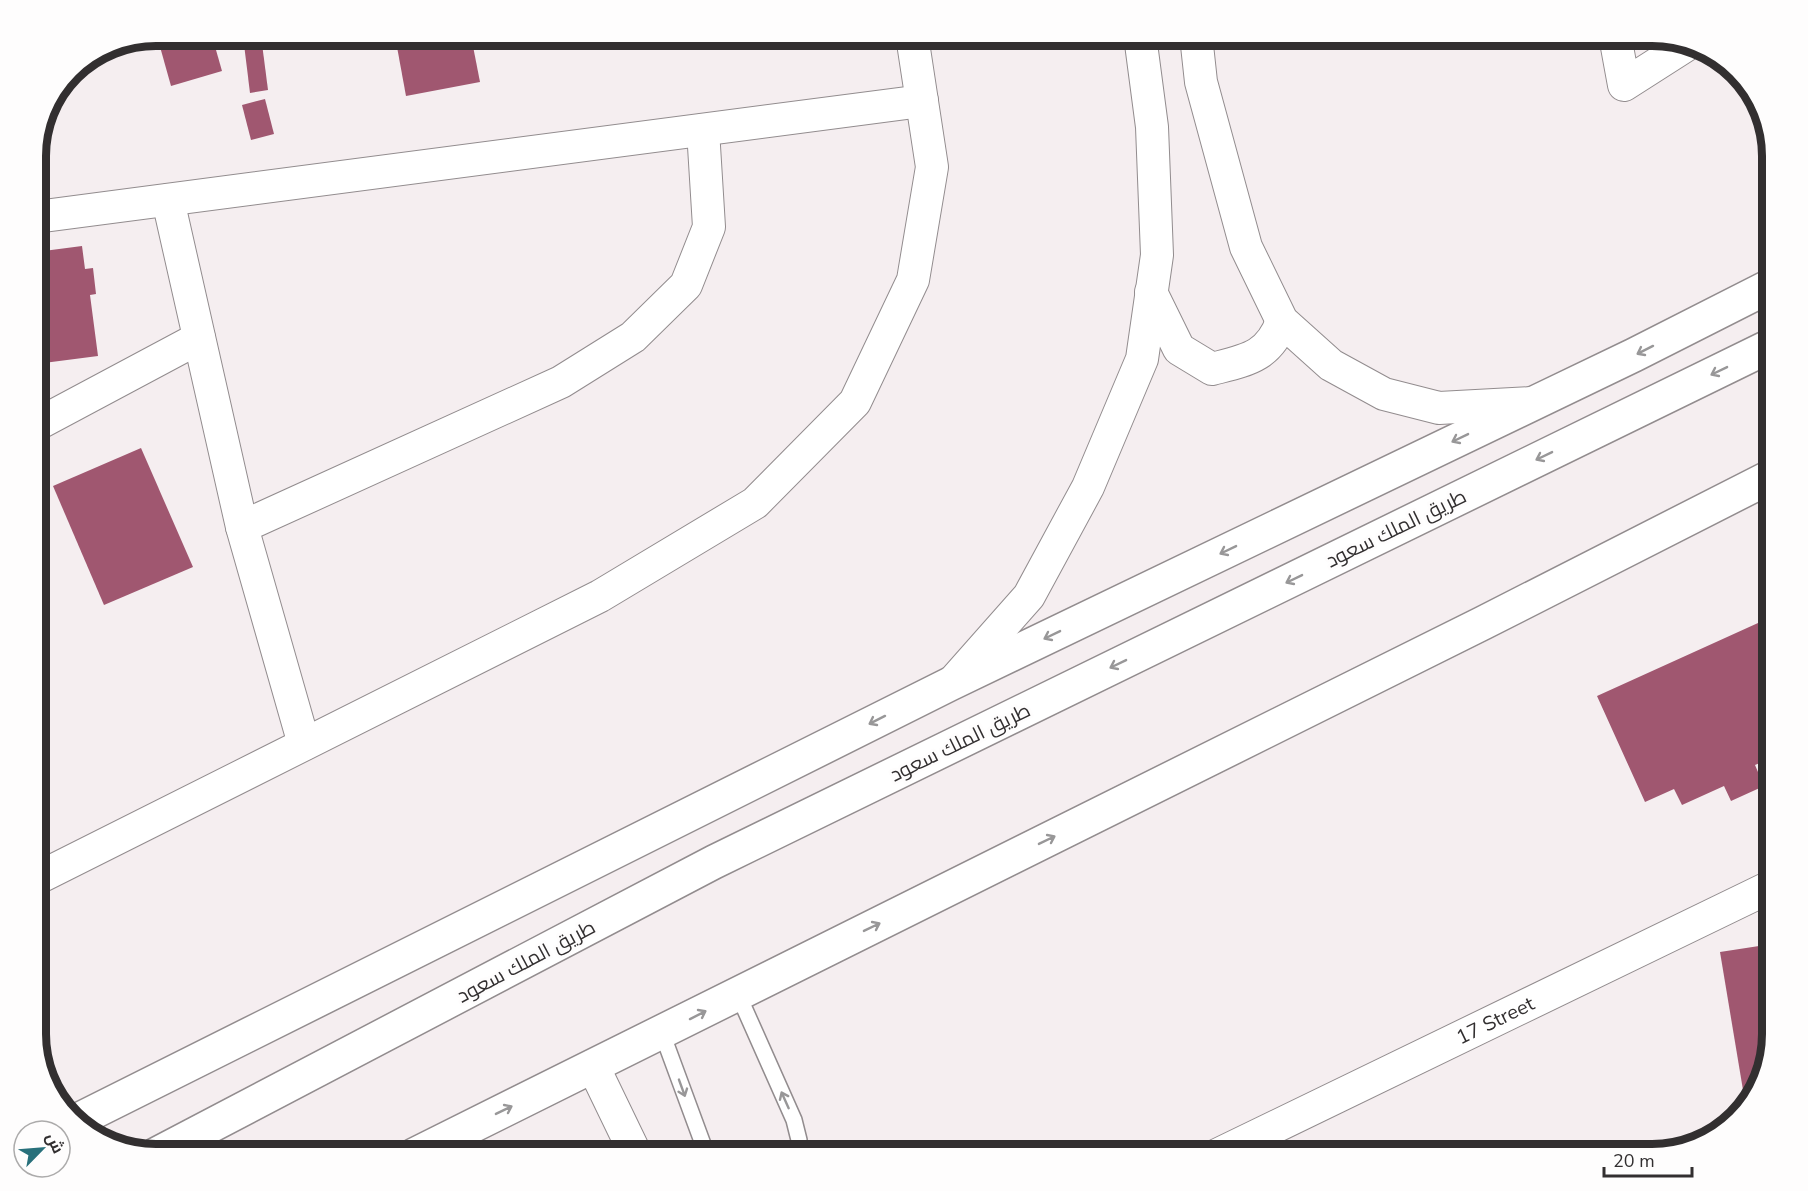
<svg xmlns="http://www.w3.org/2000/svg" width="1808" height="1191" font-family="'Nunito Sans',Cairo,sans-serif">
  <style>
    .building { fill: #a05770 }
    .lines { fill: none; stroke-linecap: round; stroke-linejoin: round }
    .lane-casing { stroke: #928c8e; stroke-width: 18 }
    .street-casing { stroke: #928c8e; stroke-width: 34 }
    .primary-casing { stroke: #928c8e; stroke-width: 36 }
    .lane { stroke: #fff; stroke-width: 15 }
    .street { stroke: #fff; stroke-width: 32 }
    .primary { stroke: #fff; stroke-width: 33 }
    .oneway { stroke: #989798 }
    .labels { text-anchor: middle; stroke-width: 6; stroke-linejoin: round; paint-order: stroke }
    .street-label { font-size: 20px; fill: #322f30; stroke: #fefdfd }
    .rim { fill: none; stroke: #322f30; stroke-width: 8 }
  </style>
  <rect width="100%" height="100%" fill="#f5eef0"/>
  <!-- building -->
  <g class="building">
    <polygon points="157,36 212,36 222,71 171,86"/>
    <polygon points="243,36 261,36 268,90 250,93"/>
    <polygon points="395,36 471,36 480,82 406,96"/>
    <polygon points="265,99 274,134 251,140 242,105"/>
    <polygon points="82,246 85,269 93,268 96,294 90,295 98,356 36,364 36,252"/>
    <polygon points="141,448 193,567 104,605 53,486"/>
    <polygon points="1758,623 1772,653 1772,758 1755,765 1764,786 1731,801 1724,786 1682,805 1674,789 1645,802 1597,696"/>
    <polygon points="1772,944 1772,1035 1754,1094 1744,1096 1720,952"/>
  </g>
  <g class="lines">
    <defs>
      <g id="lane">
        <polyline points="738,994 794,1120 799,1140 795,1155"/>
        <polyline points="662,1033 707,1155"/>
        <polyline points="459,1133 470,1155"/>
      </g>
      <g id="street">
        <polyline points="1196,36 1201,82 1246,247 1282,321 1331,365 1384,394 1439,408 1532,403"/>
        <polyline points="1615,36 1624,85 1685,46"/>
        <polyline points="168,200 242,527 304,744"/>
        <polyline points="36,217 922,101"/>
        <path d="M1151 292 1179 349 1212 369C1247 360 1269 357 1282 321"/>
        <polyline points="36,425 199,338"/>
        <polyline points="242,527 561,382 633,337 686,285 709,227 703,130"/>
        <polyline points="952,683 1029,596 1088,487 1142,359 1157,255 1152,127 1140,36"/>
        <polyline points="36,879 600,596 755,503 855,402 913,280 932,167 912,36"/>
        <polyline points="593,1066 636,1155"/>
        <path id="s1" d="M1217 1155 1772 886"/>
      </g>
      <g id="primary">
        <polyline points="76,1121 950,684 1634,355 1772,285"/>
        <polyline points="155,1155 714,862 1772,345"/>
        <polyline points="414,1155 1483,623 1772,476"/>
      </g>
    </defs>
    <!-- lane casing -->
    <use href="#lane" class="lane-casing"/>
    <!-- street casing -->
    <use href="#street" class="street-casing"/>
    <!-- primary casing -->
    <use href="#primary" class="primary-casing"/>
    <!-- lane -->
    <use href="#lane" class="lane"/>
    <!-- street -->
    <use href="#street" class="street"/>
    <!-- primary -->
    <use href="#primary" class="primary"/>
  </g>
  <!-- one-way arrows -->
  <defs><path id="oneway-shaft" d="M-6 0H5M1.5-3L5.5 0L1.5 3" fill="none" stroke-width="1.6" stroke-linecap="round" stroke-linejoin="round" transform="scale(1.5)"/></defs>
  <g class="oneway">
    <use href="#oneway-shaft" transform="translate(1645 350) rotate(153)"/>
    <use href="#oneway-shaft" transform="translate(1719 371) rotate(154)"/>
    <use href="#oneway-shaft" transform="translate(1460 438) rotate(154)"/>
    <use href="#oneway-shaft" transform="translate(1544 456) rotate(154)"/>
    <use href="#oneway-shaft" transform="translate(1228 550) rotate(154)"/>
    <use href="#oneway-shaft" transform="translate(1294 579) rotate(154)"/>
    <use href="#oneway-shaft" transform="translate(1052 635) rotate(154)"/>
    <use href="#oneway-shaft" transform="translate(1118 664) rotate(154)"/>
    <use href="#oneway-shaft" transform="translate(877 720) rotate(153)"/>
    <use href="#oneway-shaft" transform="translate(1047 840) rotate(-26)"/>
    <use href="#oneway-shaft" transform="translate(872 927) rotate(-26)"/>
    <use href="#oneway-shaft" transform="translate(698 1015) rotate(-27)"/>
    <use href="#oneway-shaft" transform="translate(682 1088) rotate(70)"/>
    <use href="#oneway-shaft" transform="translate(785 1100) rotate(-114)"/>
    <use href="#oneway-shaft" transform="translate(504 1110) rotate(-26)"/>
  </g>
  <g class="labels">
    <!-- street labels -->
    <g class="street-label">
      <text transform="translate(1396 528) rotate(-26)" y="7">طريق الملك سعود</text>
      <text transform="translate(960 742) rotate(-26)" y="7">طريق الملك سعود</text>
      <text transform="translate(526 961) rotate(-28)" y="7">طريق الملك سعود</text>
      <text dy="7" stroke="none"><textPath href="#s1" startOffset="309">17 Street</textPath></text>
    </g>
  </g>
  <!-- crop -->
  <path d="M0 0H1808V1191H0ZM156 46H1652A110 110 0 0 1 1762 156V1034A110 110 0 0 1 1652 1144H156A110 110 0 0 1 46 1034V156A110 110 0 0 1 156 46Z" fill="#fefdfd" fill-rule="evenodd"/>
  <path class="rim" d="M156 46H1652A110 110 0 0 1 1762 156V1034A110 110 0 0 1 1652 1144H156A110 110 0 0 1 46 1034V156A110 110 0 0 1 156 46Z"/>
  <!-- north arrow -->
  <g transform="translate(42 1149) rotate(65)"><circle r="28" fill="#fefdfd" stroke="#acabab" stroke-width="1.5"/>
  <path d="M0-4.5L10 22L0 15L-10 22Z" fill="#28707b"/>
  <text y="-9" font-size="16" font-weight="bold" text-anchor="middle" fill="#322f30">ش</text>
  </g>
  <!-- scale -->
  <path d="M1604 1167v9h88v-9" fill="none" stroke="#322f30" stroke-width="3"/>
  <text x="1613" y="1167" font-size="18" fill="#322f30" stroke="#fefdfd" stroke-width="4.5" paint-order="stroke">20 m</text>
</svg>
